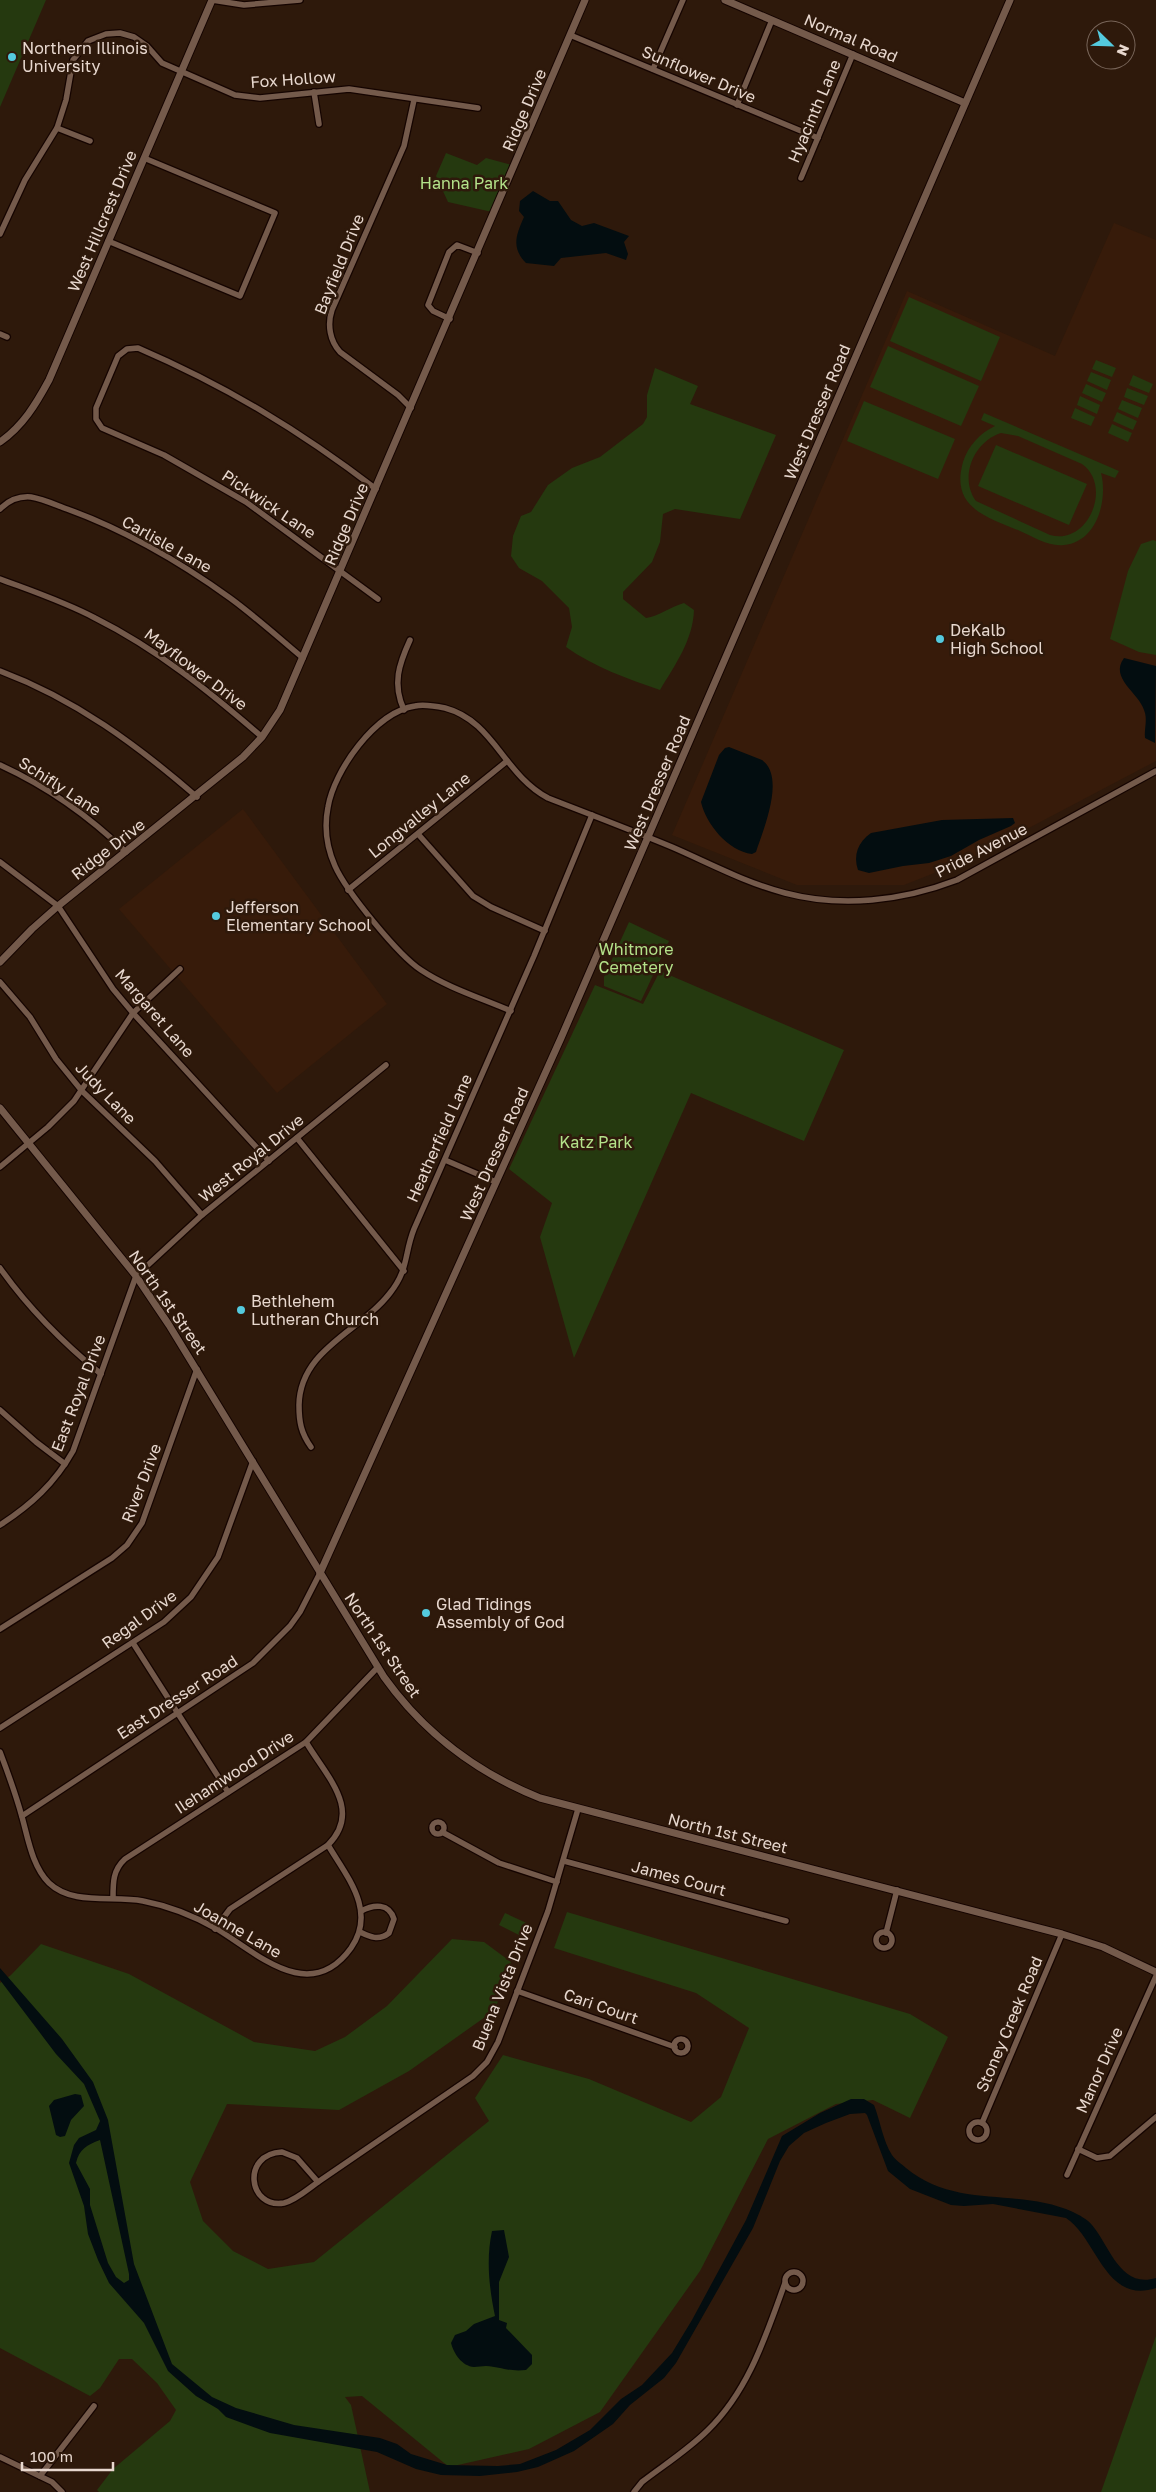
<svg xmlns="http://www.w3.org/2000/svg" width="1156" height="2492" font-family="'Golos Text',sans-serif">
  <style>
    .built { fill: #371b0a }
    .green { fill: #25390f; fill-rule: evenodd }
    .water { fill: #030d10; fill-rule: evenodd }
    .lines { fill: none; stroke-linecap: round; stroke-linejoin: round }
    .minor-casing { stroke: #150400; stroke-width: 8 }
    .tertiary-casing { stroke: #150400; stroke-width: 9 }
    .minor { stroke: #745a4b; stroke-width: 5.5 }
    .tertiary { stroke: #745a4b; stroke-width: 7 }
    .poi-dot { fill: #54cade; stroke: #2e190b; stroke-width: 2 }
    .labels { text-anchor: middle; stroke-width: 5; stroke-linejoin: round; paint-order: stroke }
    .street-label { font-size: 16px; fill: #e8d8cf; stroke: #2e190b }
    .poi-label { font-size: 16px; fill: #e8d8cf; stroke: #2e190b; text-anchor: start }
    .park-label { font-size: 16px; fill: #b4e28a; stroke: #2e190b }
  </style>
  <rect width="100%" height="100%" fill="#2e190b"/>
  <!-- built -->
  <g class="built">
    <polygon points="1114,223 1156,240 1156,761 970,859 904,885 797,885 672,835 907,291 1055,356"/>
    <polygon points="243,809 387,1004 277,1093 119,909"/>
  </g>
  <!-- green -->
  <g class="green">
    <polygon points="0,0 46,0 0,107"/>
    <polygon points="446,153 477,165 486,158 512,165 492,212 448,202 436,176"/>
    <polygon points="909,297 1000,337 981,381 890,341"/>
    <polygon points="888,346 979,386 961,426 870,387"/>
    <polygon points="1096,360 1116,368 1112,377 1092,369"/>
    <path d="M655 368 698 386 690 404 776 435 740 519 675 509 663 514 660 542 652 562 623 592V599L646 618C659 616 670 607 684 603L694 610C693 640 675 665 660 690 628 679 594 667 566 647L572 627 569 608 542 581 519 568 511 556 513 536 521 516 531 512 548 485 572 468 600 457 643 424 647 417V395Z"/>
    <polygon points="1091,372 1111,380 1107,390 1087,381"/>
    <polygon points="1133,375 1153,384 1149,393 1129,385"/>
    <polygon points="1086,384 1106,393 1102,402 1082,393"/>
    <polygon points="1127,388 1148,396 1144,405 1124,397"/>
    <polygon points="1080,396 1100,405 1097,414 1077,405"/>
    <polygon points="1122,400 1142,408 1138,418 1118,409"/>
    <polygon points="864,401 955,439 938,479 847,441"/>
    <polygon points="1075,408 1095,417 1091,426 1071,418"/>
    <polygon points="1117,412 1137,421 1133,430 1113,421"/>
    <path d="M984 413 1119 471 1115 478 1101 473C1108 500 1097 542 1064 545 1049 547 1034 537 1020 531 987 517 950 508 963 462 968 446 980 433 995 426L981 420ZM1001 433 1018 436 1082 464C1113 486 1088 546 1050 535L976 501C959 478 973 442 1001 433Z"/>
    <polygon points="1112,424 1132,433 1128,442 1108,433"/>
    <polygon points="996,445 1087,484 1069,525 978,486"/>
    <polygon points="1153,540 1156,541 1156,655 1139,652 1110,639 1128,571 1141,544"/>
    <polygon points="629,922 669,941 641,1001 604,986 604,977"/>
    <polygon points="660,971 844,1050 804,1141 691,1093 574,1358 540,1237 552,1203 509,1169 595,985 643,1004"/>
    <polygon points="567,1912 910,2014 948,2037 910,2118 873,2100 836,2104 768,2139 700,2271 600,2412 529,2449 449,2467 362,2396 345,2397 351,2405 370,2492 99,2492 97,2490 113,2469 170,2421 176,2410 157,2383 132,2359 119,2359 100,2388 90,2396 0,2348 0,1983 11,1975 41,1944 129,1974 254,2042 315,2051 345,2037 387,2006 452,1939 484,1942 511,1962 495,2010 409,2071 339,2110 227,2104 190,2182 203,2221 233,2251 268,2269 314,2262 489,2121 475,2098 503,2055 589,2079 691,2122 721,2097 749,2028 696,1993 554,1948"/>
    <polygon points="505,1913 533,1926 527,1939 499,1925"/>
    <polygon points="1156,2336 1156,2492 1101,2492"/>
  </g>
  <!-- water -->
  <g class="water">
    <path d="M533 191 550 201H558L571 220 582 226 594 223 629 236 624 242 628 254 626 260 606 253 561 258 554 266 526 263C511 248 516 235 524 217L519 211 520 201Z"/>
    <path d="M1124 658 1156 666 1155 743 1145 738C1144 729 1148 719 1144 710 1139 693 1109 678 1124 658Z"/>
    <path d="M729 747 762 760C786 777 763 830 756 852L752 854C728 851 706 824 701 802L719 755 725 748Z"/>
    <path d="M1013 818 1015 823 1011 826 979 840 951 856 929 863 903 866 869 873 858 870C853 855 858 842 871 833L942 820Z"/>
    <path d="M0 1968 62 2039 93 2082 108 2120 134 2264 172 2364 212 2397 236 2408 294 2425 380 2438 397 2444 411 2454 447 2465 498 2466 520 2464 556 2450 590 2430 621 2399 642 2385 672 2353 692 2320 746 2220 782 2136 820 2113 851 2099H864L874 2105C880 2120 883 2141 892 2155 895 2160 902 2164 906 2168 957 2210 1018 2187 1073 2212 1079 2215 1087 2219 1092 2225 1110 2246 1120 2289 1156 2278V2288C1105 2305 1097 2238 1066 2218L993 2204 964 2206 951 2205 910 2189 888 2171 867 2115 865 2113 850 2114 826 2123 804 2133 789 2146 780 2161 753 2228 676 2363 664 2378 630 2405 613 2424 574 2451 538 2467 517 2472 480 2476 441 2475 416 2469 377 2452 270 2433 226 2417 218 2409 196 2396 168 2371 144 2323 109 2283 98 2260 88 2234 84 2206 69 2163 74 2145 79 2138 96 2130 100 2121 84 2084 56 2054 0 1980ZM100 2140 129 2274V2280L124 2283 116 2277 108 2263 90 2205V2189L76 2163C79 2149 87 2145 100 2140Z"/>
    <polygon points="75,2094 81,2095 84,2106 71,2120 65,2136 60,2137 56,2135 49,2106 54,2100"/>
    <path d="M504 2230 509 2257 499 2282V2320L507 2323 506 2328 532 2355V2364L526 2370C509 2372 501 2367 486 2366 482 2366 478 2367 474 2367 462 2366 454 2354 451 2343L455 2335 466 2331 474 2324 495 2316C489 2287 486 2259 492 2231Z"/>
  </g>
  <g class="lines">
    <defs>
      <g id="minor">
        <polyline points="212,0 244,5 300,0"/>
        <polyline points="570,35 818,138"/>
        <polyline points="653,69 683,0"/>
        <polyline points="314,92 319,124"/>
        <polyline points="737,105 772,20"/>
        <polyline points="57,128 90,141"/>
        <polyline points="801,178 853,54"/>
        <polyline points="0,234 25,180 57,128 66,100 73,60 88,41 106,34 120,33 134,37 147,46 162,63 235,95 260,98 349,89 478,108"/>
        <polyline points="108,241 240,296 275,213 144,158"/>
        <polyline points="450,319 433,311 428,305 449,252 457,245 478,253"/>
        <polyline points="0,334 7,337"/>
        <path d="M411 408 398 395 340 352C330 341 327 325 332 310L404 146 414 100"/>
        <path d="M376 489C299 430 226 386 138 348L127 349 118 356 96 408V419L102 428 164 455 246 502 378 599"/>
        <path d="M0 509C8 501 19 496 31 497 43 499 56 505 67 509 125 530 180 562 230 598 256 617 279 638 303 658"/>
        <path d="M0 579C32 591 65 602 95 618 157 649 210 692 262 737"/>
        <path d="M0 671C75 699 137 745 197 797"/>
        <path d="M404 710C392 684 399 664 410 640"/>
        <path d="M0 765C46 786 90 817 126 852"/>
        <polyline points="418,834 473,896 491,907 545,931"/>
        <polyline points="0,862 58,906 113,989 133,1013 269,1161"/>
        <polyline points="348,890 507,761"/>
        <polyline points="0,982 30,1017 56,1059 82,1091 155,1161 202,1215"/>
        <path d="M511 1011C481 998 448 988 421 970 399 956 346 891 335 866 327 848 324 827 328 807 334 771 375 712 415 706 424 704 435 706 445 708 494 721 503 774 548 798 589 814 631 830 672 847 709 863 746 883 785 893 842 908 902 901 957 880L1156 771"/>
        <polyline points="297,1138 404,1271"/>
        <polyline points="445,1160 496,1182"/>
        <polyline points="0,1167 48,1127 74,1101 133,1013 180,969"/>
        <path d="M0 1268C29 1309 62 1342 101 1374"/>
        <polyline points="0,1410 36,1442 65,1464"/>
        <path d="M311 1447C301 1433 299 1422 299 1405 300 1349 361 1331 390 1293 409 1269 404 1254 414 1229L534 956 592 815"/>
        <path d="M0 1525C31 1505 55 1483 73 1451L136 1276 202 1215 386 1065"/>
        <polyline points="0,1629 112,1558 127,1545 142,1523 197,1369"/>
        <polyline points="133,1643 228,1792"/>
        <polyline points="0,1728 164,1622 191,1597 218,1557 253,1461"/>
        <path d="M0 1752C8 1773 16 1795 22 1817 28 1838 32 1866 49 1883 73 1906 113 1895 143 1901 169 1906 194 1916 217 1929 258 1954 310 2005 351 1948 377 1911 347 1877 328 1845"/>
        <polyline points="22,1816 253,1663 290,1626 300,1612 320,1573"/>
        <circle cx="438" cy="1828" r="6"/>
        <polyline points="442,1832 499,1863 557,1882"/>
        <polyline points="564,1861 786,1921"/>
        <path d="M113 1898C113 1882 113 1870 125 1859L306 1742 378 1667"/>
        <path d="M215 1929 230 1909 328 1845C363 1810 326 1776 306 1742"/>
        <path d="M360 1932C370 1937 379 1941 389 1933L394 1919C389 1903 374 1904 361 1911"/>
        <circle cx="884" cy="1940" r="8"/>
        <polyline points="886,1933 897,1890"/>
        <polyline points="517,1991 675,2047"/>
        <circle cx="681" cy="2046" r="7"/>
        <circle cx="978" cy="2131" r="9"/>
        <polyline points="982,2123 1062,1934"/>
        <polyline points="1078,2149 1097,2158 1110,2156 1156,2117"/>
        <path d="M282 2152 297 2158 318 2182C308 2189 296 2200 284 2203 248 2209 241 2154 282 2152Z"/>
        <polyline points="1067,2175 1156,1976"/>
        <polyline points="318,2182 473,2076 487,2062 498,2042 548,1911 578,1809"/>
        <circle cx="794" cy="2281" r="9"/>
        <polyline points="0,2457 52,2482 62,2492"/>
        <polyline points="40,2476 94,2406"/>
        <path d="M634 2492 642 2482C664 2465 688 2450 708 2430 749 2390 766 2335 785 2283"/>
      </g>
      <g id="tertiary">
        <polyline points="725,0 965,103"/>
        <path d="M0 442C23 426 36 404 49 380L212 0"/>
        <polyline points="0,962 32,929 58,906 243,757 262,737 280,710 585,0"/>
        <path d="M0 1108 136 1276 169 1325 384 1677C424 1733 475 1772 540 1798L1062 1934 1103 1947 1156 1972"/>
        <polyline points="320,1573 561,1038 1010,0"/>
      </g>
    </defs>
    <!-- minor casing -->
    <use href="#minor" class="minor-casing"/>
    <!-- tertiary casing -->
    <use href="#tertiary" class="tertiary-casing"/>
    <!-- minor -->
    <use href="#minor" class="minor"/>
    <!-- tertiary -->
    <use href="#tertiary" class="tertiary"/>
  </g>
  <!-- markers -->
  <g class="poi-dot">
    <circle cx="12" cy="57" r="5"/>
    <circle cx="940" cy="639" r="5"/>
    <circle cx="216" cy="916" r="5"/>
    <circle cx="241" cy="1310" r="5"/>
    <circle cx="426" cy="1613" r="5"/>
  </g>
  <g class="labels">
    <!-- street labels -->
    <g class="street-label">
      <text transform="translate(851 38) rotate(23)" y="6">Normal Road</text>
      <text transform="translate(699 74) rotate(23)" y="6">Sunflower Drive</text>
      <text transform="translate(293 79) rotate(-4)" y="6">Fox Hollow</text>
      <text transform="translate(524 110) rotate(-67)" y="6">Ridge Drive</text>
      <text transform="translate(814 111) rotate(-67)" y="6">Hyacinth Lane</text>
      <text transform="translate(102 221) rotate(-67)" y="6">West Hillcrest Drive</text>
      <text transform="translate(339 264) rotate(-68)" y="6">Bayfield Drive</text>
      <text transform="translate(817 412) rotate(-67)" y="6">West Dresser Road</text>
      <text transform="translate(269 504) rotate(34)" y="6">Pickwick Lane</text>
      <text transform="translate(346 524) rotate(-67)" y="6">Ridge Drive</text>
      <text transform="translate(167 544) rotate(29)" y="6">Carlisle Lane</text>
      <text transform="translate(196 669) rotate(37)" y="6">Mayflower Drive</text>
      <text transform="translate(657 783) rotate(-67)" y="6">West Dresser Road</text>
      <text transform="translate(60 786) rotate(33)" y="6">Schifly Lane</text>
      <text transform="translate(419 815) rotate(-39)" y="6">Longvalley Lane</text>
      <text transform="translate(108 849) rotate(-38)" y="6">Ridge Drive</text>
      <text transform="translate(981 850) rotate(-27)" y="6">Pride Avenue</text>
      <text transform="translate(155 1013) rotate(49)" y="6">Margaret Lane</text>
      <text transform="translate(106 1093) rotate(46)" y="6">Judy Lane</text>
      <text transform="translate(439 1138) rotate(-66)" y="6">Heatherfield Lane</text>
      <text transform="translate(494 1154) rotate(-66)" y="6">West Dresser Road</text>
      <text transform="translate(251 1158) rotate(-39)" y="6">West Royal Drive</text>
      <text transform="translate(168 1302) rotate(55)" y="6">North 1st Street</text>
      <text transform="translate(78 1393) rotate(-69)" y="6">East Royal Drive</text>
      <text transform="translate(141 1483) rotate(-69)" y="6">River Drive</text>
      <text transform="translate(139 1619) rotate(-36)" y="6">Regal Drive</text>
      <text transform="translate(383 1645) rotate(56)" y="6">North 1st Street</text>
      <text transform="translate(177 1697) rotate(-33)" y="6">East Dresser Road</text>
      <text transform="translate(234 1772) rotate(-33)" y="6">Ilehamwood Drive</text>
      <text transform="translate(728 1833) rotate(14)" y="6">North 1st Street</text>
      <text transform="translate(679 1878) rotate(15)" y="6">James Court</text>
      <text transform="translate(238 1929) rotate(30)" y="6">Joanne Lane</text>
      <text transform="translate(502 1987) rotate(-68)" y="6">Buena Vista Drive</text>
      <text transform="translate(601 2006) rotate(19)" y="6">Cari Court</text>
      <text transform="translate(1009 2024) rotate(-67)" y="6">Stoney Creek Road</text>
      <text transform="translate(1099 2070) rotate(-66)" y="6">Manor Drive</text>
    </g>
    <!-- poi labels -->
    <g class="poi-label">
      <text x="22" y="54">Northern Illinois<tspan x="22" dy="18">University</tspan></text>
      <text x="950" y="636">DeKalb<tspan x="950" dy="18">High School</tspan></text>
      <text x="226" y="913">Jefferson<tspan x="226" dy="18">Elementary School</tspan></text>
      <text x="251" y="1307">Bethlehem<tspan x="251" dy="18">Lutheran Church</tspan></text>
      <text x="436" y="1610">Glad Tidings<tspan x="436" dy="18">Assembly of God</tspan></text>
    </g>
    <!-- park labels -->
    <g class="park-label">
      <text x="464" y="189">Hanna Park</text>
      <text x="636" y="955">Whitmore<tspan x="636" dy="18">Cemetery</tspan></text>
      <text x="596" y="1148">Katz Park</text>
    </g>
  </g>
  <!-- north arrow -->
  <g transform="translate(1111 45) rotate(113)"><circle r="24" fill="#2e190b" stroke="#786559"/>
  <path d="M0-4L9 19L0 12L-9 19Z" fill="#54cade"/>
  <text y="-8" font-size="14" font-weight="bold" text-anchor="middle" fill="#e8d8cf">N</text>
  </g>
  <!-- scale -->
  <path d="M22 2462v8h91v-8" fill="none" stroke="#e8d8cf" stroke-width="2.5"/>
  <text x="30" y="2462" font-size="15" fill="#e8d8cf" stroke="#2e190b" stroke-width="4" paint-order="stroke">100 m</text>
</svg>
